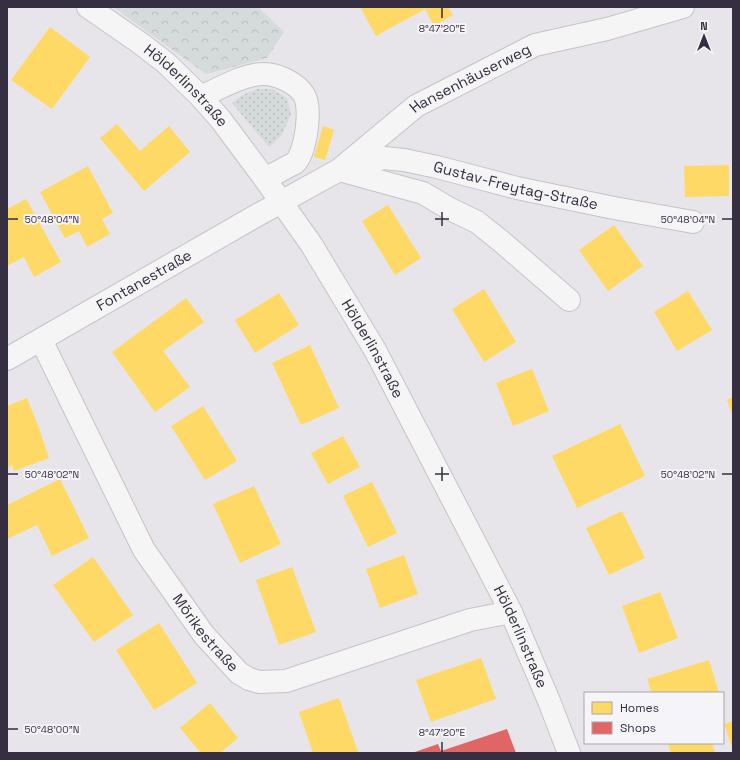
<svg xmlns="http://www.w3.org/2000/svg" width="740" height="760" font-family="'Space Grotesk',sans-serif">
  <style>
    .grass { fill: url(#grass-dots) }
    .forest { fill: url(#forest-crowns) }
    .homes { fill: #ffd966 }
    .shops { fill: #e06666 }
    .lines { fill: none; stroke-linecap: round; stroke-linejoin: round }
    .minor-casing { stroke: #c5c3c7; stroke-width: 24 }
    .minor { stroke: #f5f5f6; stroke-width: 22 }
    .ticks { fill: none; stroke: #362e41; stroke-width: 1.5 }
    .labels { text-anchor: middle; stroke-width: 4; stroke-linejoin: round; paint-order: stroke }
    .street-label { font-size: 15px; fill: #362e41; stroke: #f5f4f8 }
    .ticks-label { font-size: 10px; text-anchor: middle; fill: #362e41; stroke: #f5f4f8; stroke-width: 4; stroke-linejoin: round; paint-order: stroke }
  </style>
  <defs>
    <pattern id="grass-dots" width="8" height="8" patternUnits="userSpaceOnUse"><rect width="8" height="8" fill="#d5dbda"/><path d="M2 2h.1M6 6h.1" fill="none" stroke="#b7bcbc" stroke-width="1.8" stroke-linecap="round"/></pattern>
    <pattern id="forest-crowns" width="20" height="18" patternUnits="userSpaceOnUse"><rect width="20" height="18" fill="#d5dbda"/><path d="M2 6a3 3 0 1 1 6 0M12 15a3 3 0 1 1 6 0" fill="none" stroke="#b7bcbc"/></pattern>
  </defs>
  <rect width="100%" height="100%" fill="#e7e5e9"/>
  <!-- grass -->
  <polygon class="grass" points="257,89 272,89 287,98 291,114 282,135 269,147 232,103 244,94"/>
  <!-- forest -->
  <polygon class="forest" points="113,7 258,7 284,32 267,58 206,74"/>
  <!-- homes -->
  <g class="homes">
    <polygon points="360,7 448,7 453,15 434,26 425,9 376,36"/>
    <polygon points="50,27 90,57 52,109 11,80"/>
    <polygon points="117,124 140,151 169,126 190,152 144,191 100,138"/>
    <polygon points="323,126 334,130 325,160 314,157"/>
    <polygon points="729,165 729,196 685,197 684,166"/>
    <polygon points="88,166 113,213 102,219 110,234 87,247 79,231 65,238 40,192"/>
    <polygon points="26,199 61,262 34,277 24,257 7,266 7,209"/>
    <polygon points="388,205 421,258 395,275 362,221"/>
    <polygon points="614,225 643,266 608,291 579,250"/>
    <polygon points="484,289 516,342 484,362 452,309"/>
    <polygon points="688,291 712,330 677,351 654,312"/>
    <polygon points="279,293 299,325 255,353 235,320"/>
    <polygon points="186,298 204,322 163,351 190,387 155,412 112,352"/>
    <polygon points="310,345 339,408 301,425 272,363"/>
    <polygon points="532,369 549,411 513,426 496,383"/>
    <polygon points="733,397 733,416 727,400"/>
    <polygon points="27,398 39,428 49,458 14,471 12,465 7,469 7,406"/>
    <polygon points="203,406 237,461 205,480 171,426"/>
    <polygon points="620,424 645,476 577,508 552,456"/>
    <polygon points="343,436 360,467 328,484 311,453"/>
    <polygon points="60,479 89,538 52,556 37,525 7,539 7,505"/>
    <polygon points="372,482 397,533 368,547 343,496"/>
    <polygon points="254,486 281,544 240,563 213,504"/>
    <polygon points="622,511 645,558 609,575 586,528"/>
    <polygon points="404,555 418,594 380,608 366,569"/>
    <polygon points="93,557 133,615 94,642 53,585"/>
    <polygon points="292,567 316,632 279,645 256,580"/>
    <polygon points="660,592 678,638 639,653 622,606"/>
    <polygon points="159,623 197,683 154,710 116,650"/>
    <polygon points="481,658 496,699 431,722 416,680"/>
    <polygon points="709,660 719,693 652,693 647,679"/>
    <polygon points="339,698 358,752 313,753 299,712"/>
    <polygon points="210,703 238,738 220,753 201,753 180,728"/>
    <polygon points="733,721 733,750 724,724"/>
    <polygon points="668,743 712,743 715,753 671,753"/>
  </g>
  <!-- shops -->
  <polygon class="shops" points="507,729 516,753 412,753 438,744 441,751"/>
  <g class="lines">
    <defs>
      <g id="minor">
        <path id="s1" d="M88 7 140 43 166 63 201 97 221 120 265 179 311 244 375 350 511 612 549 701 569 753"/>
        <path d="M201 97C220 88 244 74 264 74 277 74 297 83 304 95 312 108 306 152 295 163 293 164 289 166 287 167 280 171 272 175 265 179"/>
        <path id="s2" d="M346 168 384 158 404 160 437 167 517 188 614 208 693 222"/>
        <polyline points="339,170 423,193 450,209 477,222 502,242 569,300"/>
        <path id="s3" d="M41 340 144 550 204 635 239 673 249 679 259 682 286 681 470 620 511 612"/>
        <path id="s4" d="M7 359 254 217 339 170 416 106 535 45 607 29 683 7"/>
      </g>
    </defs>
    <!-- minor casing -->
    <use href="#minor" class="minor-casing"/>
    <!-- minor -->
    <use href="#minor" class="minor"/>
  </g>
  <!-- ticks -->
  <path class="ticks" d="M442 8V18M442 212V226M8 219H18M435 219H449M722 219H732M442 467V481M8 474H18M435 474H449M722 474H732M8 729H18M442 742V752"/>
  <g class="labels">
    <!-- street labels -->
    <g class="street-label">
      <text dy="5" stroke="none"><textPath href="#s4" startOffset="543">Hansenhäuserweg</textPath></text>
      <text dy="5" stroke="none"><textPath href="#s1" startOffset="126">Hölderlinstraße</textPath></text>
      <text dy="5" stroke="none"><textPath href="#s2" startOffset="174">Gustav-Freytag-Straße</textPath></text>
      <text dy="5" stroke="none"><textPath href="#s4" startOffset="158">Fontanestraße</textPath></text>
      <text dy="5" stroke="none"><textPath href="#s1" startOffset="450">Hölderlinstraße</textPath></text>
      <text dy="5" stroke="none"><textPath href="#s3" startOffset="337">Mörikestraße</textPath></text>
      <text dy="5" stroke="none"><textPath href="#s1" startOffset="774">Hölderlinstraße</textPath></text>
    </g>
  </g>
  <g class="ticks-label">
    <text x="442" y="32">8°47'20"E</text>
    <text x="52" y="223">50°48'04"N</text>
    <text x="688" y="223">50°48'04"N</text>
    <text x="52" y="478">50°48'02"N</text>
    <text x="688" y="478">50°48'02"N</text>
    <text x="52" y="733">50°48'00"N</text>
    <text x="442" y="736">8°47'20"E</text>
  </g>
  <!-- border -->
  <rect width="740" height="760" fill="none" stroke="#362e41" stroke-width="16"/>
  <!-- legend -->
  <rect x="584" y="692" width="140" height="52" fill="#f5f4f8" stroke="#a9a5af"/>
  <rect x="592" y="702" width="20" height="12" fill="#ffd966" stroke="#a9a5af"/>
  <text x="620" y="712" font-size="12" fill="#362e41">Homes</text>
  <rect x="592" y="722" width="20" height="12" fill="#e06666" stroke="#a9a5af"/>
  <text x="620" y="732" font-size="12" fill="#362e41">Shops</text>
  <!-- north arrow -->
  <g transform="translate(704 36)" stroke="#f5f4f8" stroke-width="3" paint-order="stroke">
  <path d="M0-3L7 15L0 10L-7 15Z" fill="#362e41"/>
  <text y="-6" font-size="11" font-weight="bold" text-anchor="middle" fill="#362e41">N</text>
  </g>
</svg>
